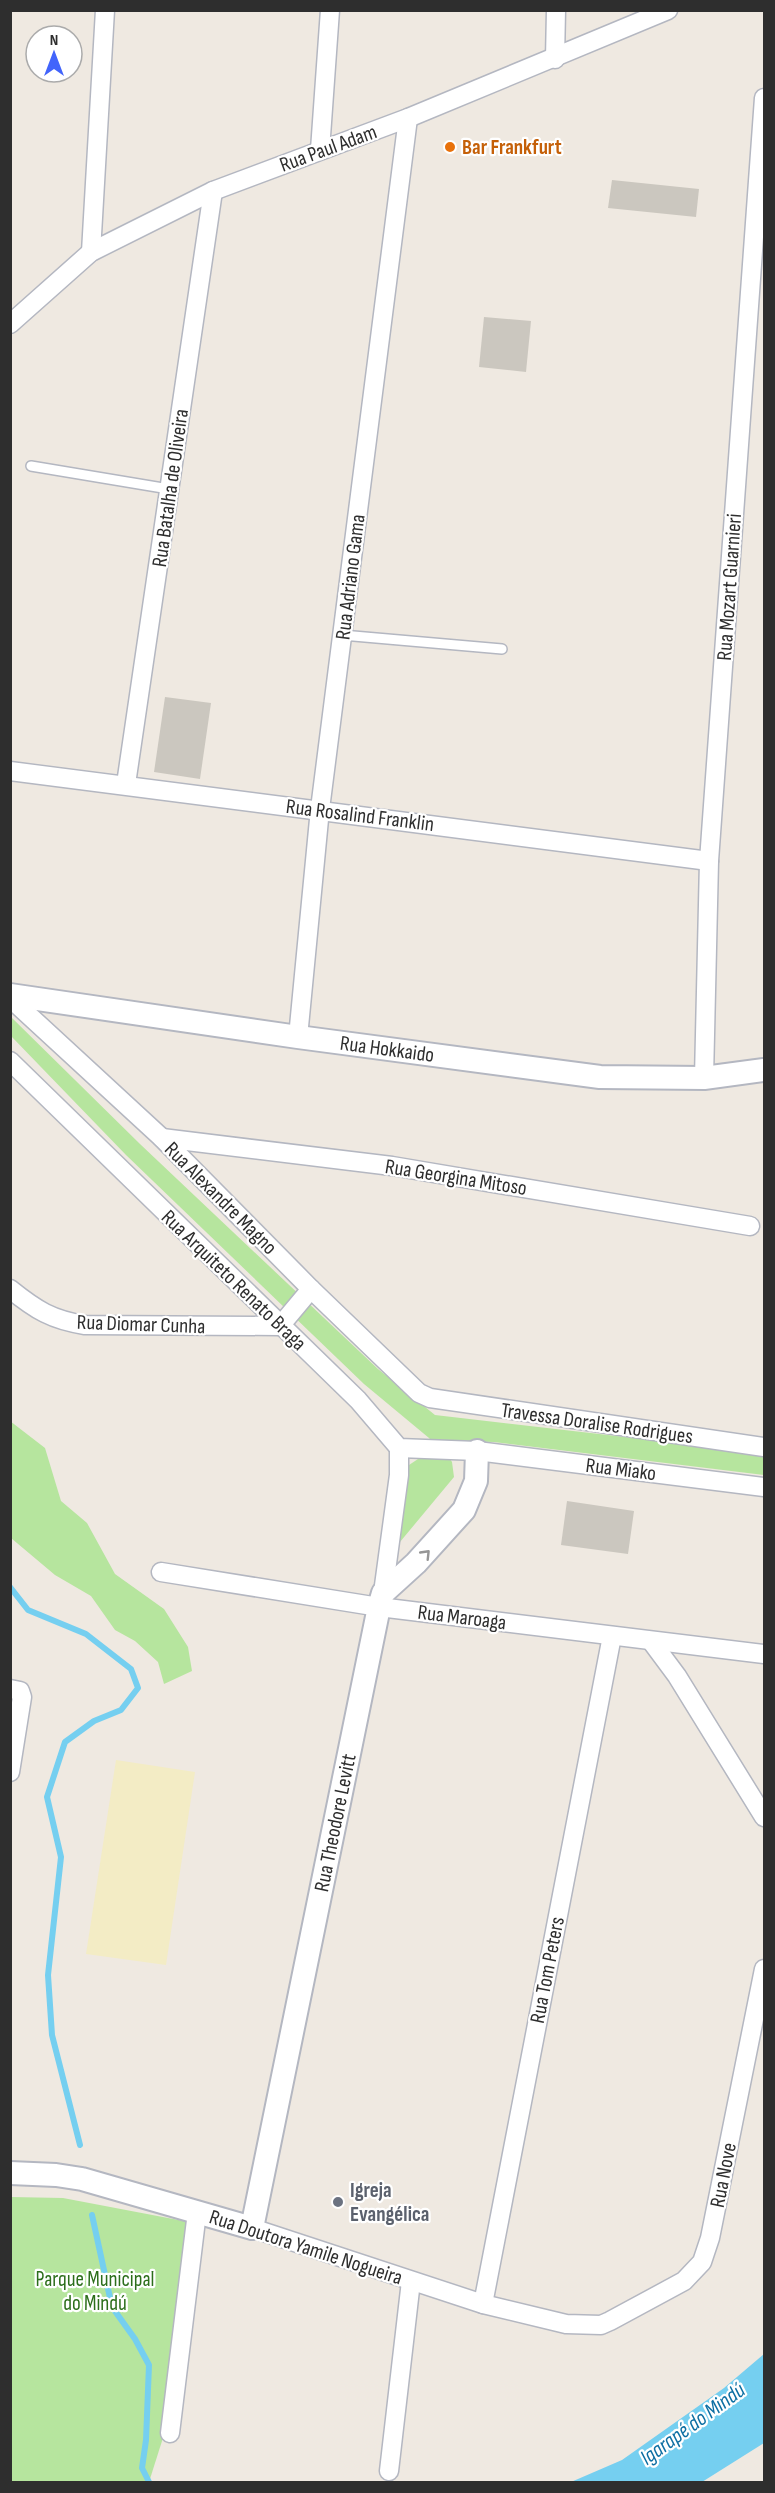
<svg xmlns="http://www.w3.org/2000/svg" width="775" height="2493" font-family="'Sofia Sans Condensed',sans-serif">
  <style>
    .green { fill: #b6e59e }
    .sand { fill: #f3ecc5 }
    .water { fill: #75cff0 }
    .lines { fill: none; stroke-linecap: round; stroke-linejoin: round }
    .stream { stroke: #75cff0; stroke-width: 6 }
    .building { fill: #cbc7bf }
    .service-casing { stroke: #b4b7c1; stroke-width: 12 }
    .minor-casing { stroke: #b4b7c1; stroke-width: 21 }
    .tertiary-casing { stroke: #b4b7c1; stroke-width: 26 }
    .service { stroke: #fff; stroke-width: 9 }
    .minor { stroke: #fff; stroke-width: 18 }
    .tertiary { stroke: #fff; stroke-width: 22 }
    .oneway { stroke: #969696 }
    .food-dot { fill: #e8710a; stroke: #fff; stroke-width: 2 }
    .worship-dot { fill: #6b7280; stroke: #fff; stroke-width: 2 }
    .labels { text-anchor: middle; stroke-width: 4.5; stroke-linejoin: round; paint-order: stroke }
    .food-label { font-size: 21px; font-weight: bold; fill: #c56008; stroke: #fff; text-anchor: start }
    .street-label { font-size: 21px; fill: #2e2e2e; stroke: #fff }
    .worship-label { font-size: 21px; font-weight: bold; fill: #5b616d; stroke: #fff; text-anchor: start }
    .park-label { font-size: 21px; fill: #2c6e1b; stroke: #fff }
    .water-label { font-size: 22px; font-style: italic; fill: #0d6fa3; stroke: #fff }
  </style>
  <rect width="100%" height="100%" fill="#efe9e1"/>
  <!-- green -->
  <g class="green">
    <polygon points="10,1016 140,1144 378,1369 435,1415 764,1453 764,1475 494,1442 458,1441 445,1451 452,1462 454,1477 390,1554 401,1478 409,1465 436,1447 429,1438 364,1384 126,1155 11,1036"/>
    <polygon points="10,1421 45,1448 61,1501 87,1523 115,1574 164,1609 188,1647 192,1671 164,1684 158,1662 135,1641 115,1630 91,1596 55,1575 11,1538"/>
    <polygon points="11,2197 63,2198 189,2222 162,2441 149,2482 11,2482"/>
  </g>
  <!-- sand -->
  <polygon class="sand" points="116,1760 195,1772 166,1965 86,1954"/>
  <!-- water -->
  <polygon class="water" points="764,2354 764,2443 702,2482 571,2482 622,2460 724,2388"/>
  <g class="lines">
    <!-- stream -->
    <g class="stream">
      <polyline points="10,1587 28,1610 86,1634 131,1669 138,1688 121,1710 94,1721 65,1742 47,1797 61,1857 48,1975 52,2035 80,2145"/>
      <polyline points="92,2215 112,2307 135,2339 149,2365 146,2440 142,2468 149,2482"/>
    </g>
  </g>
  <!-- building -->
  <g class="building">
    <polygon points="612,180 699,189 696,217 608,208"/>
    <polygon points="484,317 531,321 526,372 479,367"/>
    <polygon points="165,697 211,703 200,779 154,772"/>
    <polygon points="567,1501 634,1511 628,1554 561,1545"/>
  </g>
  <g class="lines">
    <defs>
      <g id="service">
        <polyline points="31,466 169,489"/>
        <polyline points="342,635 502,649"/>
      </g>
      <g id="minor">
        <polyline points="555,59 556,10"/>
        <polyline points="320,150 330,10"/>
        <polyline points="91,252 105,10"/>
        <polyline points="10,324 91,252 213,191 408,118 668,10"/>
        <polyline points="10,771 709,861"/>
        <polyline points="126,784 213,191"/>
        <polyline points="10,998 162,1138 311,1289 419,1393 430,1398 764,1447"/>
        <polyline points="298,1037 320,809 408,118"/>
        <polyline points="10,1061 358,1400 399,1448 477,1451 764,1487"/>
        <polyline points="704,1078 709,861 764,98"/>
        <polyline points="162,1138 392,1166 750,1226"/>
        <path d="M10 1289C36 1310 52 1320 85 1325L280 1326 311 1289"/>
        <polyline points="161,1572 379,1607 764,1654"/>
        <polyline points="383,1593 399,1475 399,1448"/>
        <polyline points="651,1641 677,1676 764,1817"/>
        <polyline points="10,1689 20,1691 22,1697 10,1772"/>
        <polyline points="252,2228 483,2304 566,2324 601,2325 610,2321 684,2281 702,2262 710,2238 764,1969"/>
        <polyline points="483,2304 612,1636"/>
        <polyline points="170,2433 197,2212"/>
        <polyline points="389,2471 411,2281"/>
      </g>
      <g id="tertiary">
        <path id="s1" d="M10 995 298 1037 600 1077 704 1078 764 1070"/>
        <path id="s2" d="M10 2173 56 2175 82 2179 252 2228 379 1607 383 1593 416 1563 464 1510 476 1481 477 1451"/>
      </g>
    </defs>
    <!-- service casing -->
    <use href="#service" class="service-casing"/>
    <!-- minor casing -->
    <use href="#minor" class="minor-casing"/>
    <!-- tertiary casing -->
    <use href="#tertiary" class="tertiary-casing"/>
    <!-- service -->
    <use href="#service" class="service"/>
    <!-- minor -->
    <use href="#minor" class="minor"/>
    <!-- tertiary -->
    <use href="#tertiary" class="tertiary"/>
  </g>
  <!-- one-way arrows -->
  <defs><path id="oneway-chevron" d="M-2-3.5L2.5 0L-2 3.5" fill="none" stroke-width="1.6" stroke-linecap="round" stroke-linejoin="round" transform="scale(1.5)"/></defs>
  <use class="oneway" href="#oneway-chevron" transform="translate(426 1554) rotate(-46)"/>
  <!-- markers -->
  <circle class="food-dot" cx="450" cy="147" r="6"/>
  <circle class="worship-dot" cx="338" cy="2202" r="6"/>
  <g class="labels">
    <!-- food labels -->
    <g class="food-label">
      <text x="462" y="154">Bar Frankfurt</text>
    </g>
    <!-- street labels -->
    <g class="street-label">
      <text transform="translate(328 148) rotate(-20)" y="7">Rua Paul Adam</text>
      <text transform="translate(170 488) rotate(-82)" y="7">Rua Batalha de Oliveira</text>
      <text transform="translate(350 577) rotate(-83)" y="7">Rua Adriano Gama</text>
      <text transform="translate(729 587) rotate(-86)" y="7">Rua Mozart Guarnieri</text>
      <text transform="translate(360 815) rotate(7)" y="7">Rua Rosalind Franklin</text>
      <text dy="7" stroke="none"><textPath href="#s1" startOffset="381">Rua Hokkaido</textPath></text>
      <text transform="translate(456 1177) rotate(9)" y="7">Rua Georgina Mitoso</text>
      <text transform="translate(221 1198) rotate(45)" y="7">Rua Alexandre Magno</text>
      <text transform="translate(234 1280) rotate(44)" y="7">Rua Arquiteto Renato Braga</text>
      <text transform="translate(141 1324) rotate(2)" y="7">Rua Diomar Cunha</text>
      <text transform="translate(597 1423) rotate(8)" y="7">Travessa Doralise Rodrigues</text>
      <text transform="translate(621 1469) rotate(7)" y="7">Rua Miako</text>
      <text transform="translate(462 1617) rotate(7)" y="7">Rua Maroaga</text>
      <text dy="7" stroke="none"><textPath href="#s2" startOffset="663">Rua Theodore Levitt</textPath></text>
      <text transform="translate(547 1970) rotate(-79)" y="7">Rua Tom Peters</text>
      <text transform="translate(723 2175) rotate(-79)" y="7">Rua Nove</text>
      <text transform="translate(306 2247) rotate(18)" y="7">Rua Doutora Yamile Nogueira</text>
    </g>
    <!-- worship labels -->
    <g class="worship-label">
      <text x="350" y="2197">Igreja<tspan x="350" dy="24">Evangélica</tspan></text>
    </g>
    <!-- park labels -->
    <g class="park-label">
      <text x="95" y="2286">Parque Municipal<tspan x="95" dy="24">do Mindú</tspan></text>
    </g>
    <!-- water labels -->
    <g class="water-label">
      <text transform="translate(692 2423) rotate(-36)" y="8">Igarapé do Mindú</text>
    </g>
  </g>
  <!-- border -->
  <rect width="775" height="2493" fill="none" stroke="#2e2e2e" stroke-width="24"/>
  <!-- north arrow -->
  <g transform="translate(54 54)"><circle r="28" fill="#ffffff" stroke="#ababab" stroke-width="1.5"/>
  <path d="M0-4.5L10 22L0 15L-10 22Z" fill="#4264fb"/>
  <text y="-9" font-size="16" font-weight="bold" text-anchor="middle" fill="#2e2e2e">N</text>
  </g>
</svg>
